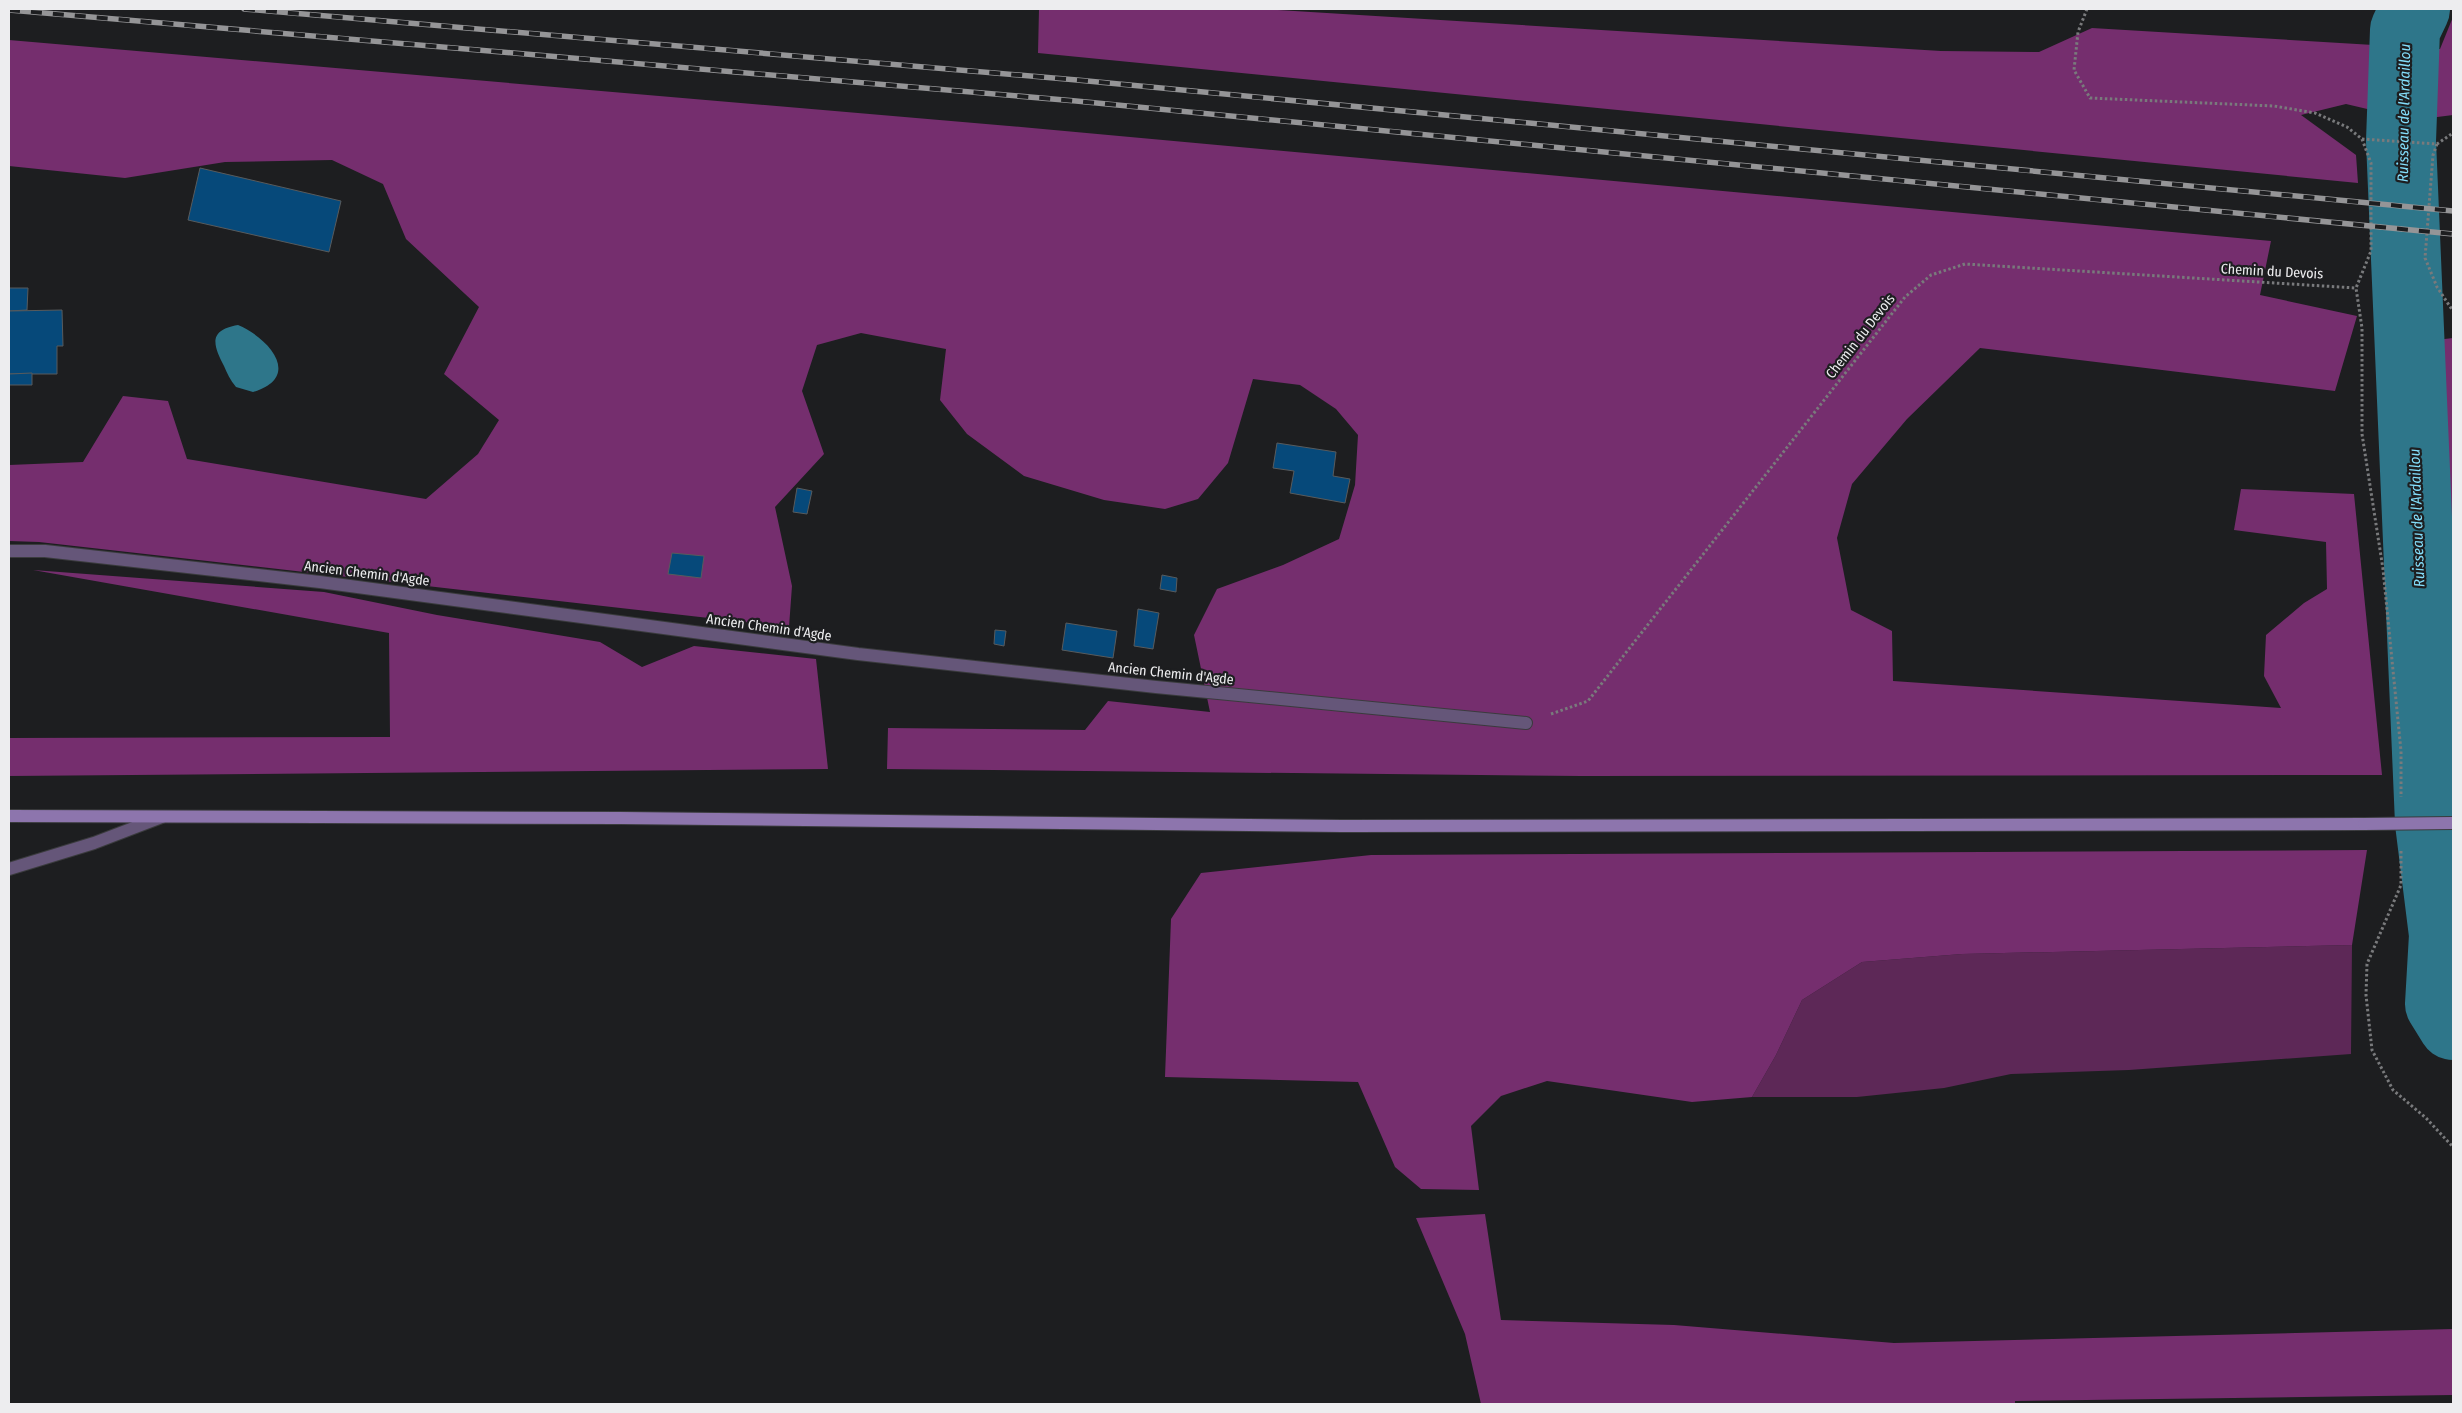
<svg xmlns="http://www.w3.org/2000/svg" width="2462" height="1413" font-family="'Fira Sans Condensed',sans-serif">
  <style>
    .green { fill: #5d2857 }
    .forest { fill: #752e6e }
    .water { fill: #2e768a }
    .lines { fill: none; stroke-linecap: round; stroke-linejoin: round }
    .river { stroke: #2e768a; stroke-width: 70 }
    .building { fill: #06497a; stroke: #585b5d }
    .service-casing { stroke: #3a3b3d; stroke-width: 14 }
    .minor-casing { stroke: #3a3b3d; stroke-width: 14 }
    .secondary-casing { stroke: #3a3b3d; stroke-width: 14 }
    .path { stroke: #797a7c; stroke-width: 3; stroke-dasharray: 2.5 2.5; stroke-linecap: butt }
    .service { stroke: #655679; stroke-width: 12 }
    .minor { stroke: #655679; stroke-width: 12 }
    .secondary { stroke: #8d75ad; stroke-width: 12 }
    .rail-casing { stroke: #959597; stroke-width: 5.5 }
    .rail { stroke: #1d1e20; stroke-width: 4; stroke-dasharray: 11; stroke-linecap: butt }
    .secondary-bridge-casing { stroke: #3a3b3d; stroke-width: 14; stroke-linecap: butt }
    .secondary-bridge { stroke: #8d75ad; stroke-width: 12 }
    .labels { text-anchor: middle; stroke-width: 4.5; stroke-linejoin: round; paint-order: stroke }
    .street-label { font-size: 14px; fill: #ededef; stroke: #1d1e20 }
    .water-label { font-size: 15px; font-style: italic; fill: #84defb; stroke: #1d1e20 }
  </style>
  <rect width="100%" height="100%" fill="#1d1e20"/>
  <!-- green -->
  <polygon class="green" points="2352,945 2351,1054 2129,1070 2011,1074 1944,1088 1857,1097 1752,1097 1776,1055 1802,1000 1862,962 1962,954"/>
  <!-- forest -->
  <g class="forest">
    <polygon points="1039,9 1261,9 1941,51 2039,52 2092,28 2440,49 2453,17 2453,115 2414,120 2346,104 2301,115 2356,155 2358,183 1038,53"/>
    <polygon points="9,40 1032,128 2271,241 2260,295 2357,316 2335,391 1980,348 1907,419 1852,484 1837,538 1851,610 1892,631 1893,681 2281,708 2264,676 2266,635 2304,603 2327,589 2326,542 2234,530 2241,489 2354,494 2382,775 1582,776 887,769 888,728 1085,730 1108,701 1210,712 1194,635 1217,589 1283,565 1339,539 1355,485 1358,435 1336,409 1300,385 1253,379 1228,463 1198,499 1165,509 1104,500 1024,476 967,434 940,400 946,349 861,333 817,345 802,391 824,454 775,507 792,586 789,627 39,542 9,541 9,465 83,462 123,396 168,401 187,459 426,499 478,454 499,420 444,374 479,307 406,239 383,184 332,160 225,162 125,178 9,166"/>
    <polygon points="2453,338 2453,739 2428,341"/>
    <polygon points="33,570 324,592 437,615 600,642 642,667 694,646 816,659 828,769 9,776 9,738 390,737 389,633"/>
    <polygon points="2367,850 2352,945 1962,954 1862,962 1802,1000 1776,1055 1752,1097 1692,1102 1547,1081 1501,1096 1471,1126 1479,1190 1421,1189 1395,1167 1358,1082 1165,1077 1171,919 1201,873 1371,855"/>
    <polygon points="1485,1214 1501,1320 1674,1325 1894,1343 2453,1329 2453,1395 2015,1401 2015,1404 1481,1404 1465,1334 1416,1218"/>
  </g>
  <!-- water -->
  <path class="water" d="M238 325C269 338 303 377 253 392L236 387C230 380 227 373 224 366 213 345 208 330 238 325Z"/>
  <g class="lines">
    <!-- river -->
    <polyline class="river" points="2415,9 2405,30 2401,141 2430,823 2444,935 2440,1004 2453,1025"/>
  </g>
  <!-- building -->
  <g class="building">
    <polygon points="200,168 341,201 329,252 188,220"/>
    <polygon points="9,288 28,288 27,310 9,311"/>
    <polygon points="62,310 63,346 57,346 57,374 9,374 9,311"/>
    <polygon points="32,373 32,385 9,385 9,374"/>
    <polygon points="1277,443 1336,452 1333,476 1350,479 1345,503 1290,493 1294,471 1273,468"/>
    <polygon points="797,488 812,491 807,514 793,512"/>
    <polygon points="672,553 704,556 701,578 668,574"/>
    <polygon points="1162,575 1177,578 1176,592 1160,589"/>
    <polygon points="1138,609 1159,613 1153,649 1134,646"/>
    <polygon points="1066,623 1117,631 1113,658 1062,650"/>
    <polygon points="995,630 1006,631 1004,646 994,644"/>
  </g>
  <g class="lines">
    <defs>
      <polyline id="service" points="9,869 94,843 162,817"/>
      <polyline id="minor" points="9,551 45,551 320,582 858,654 1156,687 1526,723"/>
      <polyline id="secondary" points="9,816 621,818 1342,826 2364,824"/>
    </defs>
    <!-- service casing -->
    <use href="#service" class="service-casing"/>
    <!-- minor casing -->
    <use href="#minor" class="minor-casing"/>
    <!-- secondary casing -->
    <use href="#secondary" class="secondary-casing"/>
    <!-- path -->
    <g class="path">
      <polyline points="2087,9 2078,32 2074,70 2090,98 2274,106 2315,113 2347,127 2362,139 2371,163 2371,251 2356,288 2362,328 2362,434 2383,569 2401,751 2401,797"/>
      <polyline points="2362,139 2437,144 2453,133"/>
      <polyline points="2437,144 2433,155 2425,258 2437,287 2453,311"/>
      <polyline points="1551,714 1588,701 1905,297 1931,275 1965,264 2356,288"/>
      <polyline points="2401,851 2401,885 2367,964 2366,995 2372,1050 2393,1090 2426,1118 2453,1147"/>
    </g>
    <!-- service -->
    <use href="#service" class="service"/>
    <!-- minor -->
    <use href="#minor" class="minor"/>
    <!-- secondary -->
    <use href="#secondary" class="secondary"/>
    <defs>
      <g id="rail">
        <polyline points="244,9 1077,80 2453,211"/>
        <polyline points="9,10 1076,101 2453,234"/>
      </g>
    </defs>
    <!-- rail casing -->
    <use href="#rail" class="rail-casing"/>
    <!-- rail -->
    <use href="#rail" class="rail"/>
    <defs>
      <polyline id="secondary-bridge" points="2364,824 2453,823"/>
    </defs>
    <!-- secondary-bridge casing -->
    <use href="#secondary-bridge" class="secondary-bridge-casing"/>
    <!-- secondary-bridge -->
    <use href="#secondary-bridge" class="secondary-bridge"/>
  </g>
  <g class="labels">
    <!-- street labels -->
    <g class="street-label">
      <text transform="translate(2272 271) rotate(3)" y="5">Chemin du Devois</text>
      <text transform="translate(1860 336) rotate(-52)" y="5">Chemin du Devois</text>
      <text transform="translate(367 573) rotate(7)" y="5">Ancien Chemin d'Agde</text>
      <text transform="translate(769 627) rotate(8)" y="5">Ancien Chemin d'Agde</text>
      <text transform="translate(1171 673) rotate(6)" y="5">Ancien Chemin d'Agde</text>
    </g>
    <!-- water labels -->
    <g class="water-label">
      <text transform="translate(2404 113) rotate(-89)" y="5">Ruisseau de l'Ardaillou</text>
      <text transform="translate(2417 518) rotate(-92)" y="5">Ruisseau de l'Ardaillou</text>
    </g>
  </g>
  <!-- border -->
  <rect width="2462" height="1413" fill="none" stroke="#ededef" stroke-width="20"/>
</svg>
